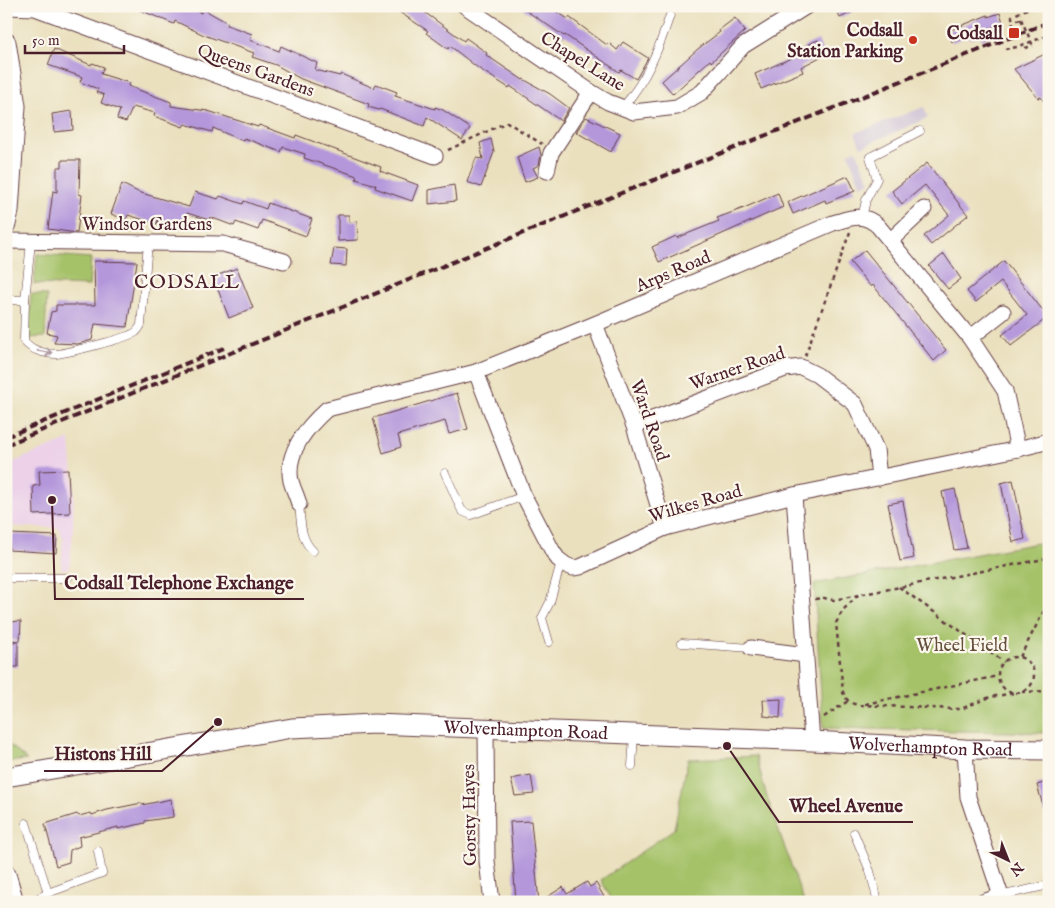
<svg xmlns="http://www.w3.org/2000/svg" width="1055" height="908" font-family="'IM FELL English',serif">
  <style>
    .built { fill: #ecd1e9 }
    .industrial { fill: #cbbfd4 }
    .green { fill: #a5c269; stroke: #78704a }
    .building { fill: #b497db }
    .lines { fill: none; stroke-linecap: round; stroke-linejoin: round }
    .service-casing { stroke: #623c41; stroke-width: 9 }
    .minor-casing { stroke: #623c41; stroke-width: 17 }
    .tertiary-casing { stroke: #623c41; stroke-width: 21 }
    .path { stroke: #623c41; stroke-width: 2.5; stroke-dasharray: 4 4; stroke-linecap: butt }
    .service { stroke: #fff; stroke-width: 8 }
    .minor { stroke: #fff; stroke-width: 15 }
    .tertiary { stroke: #fff; stroke-width: 19 }
    .rail { stroke: #4a1f2b; stroke-width: 4; stroke-dasharray: 8 4; stroke-linecap: butt }
    .path-bridge { stroke: #623c41; stroke-width: 2.5; stroke-dasharray: 4 4; stroke-linecap: butt }
    .oneway { stroke: #ae9aa0 }
    .poi-dot { fill: #c8321e; stroke: #fbf7ec; stroke-width: 2 }
    .labels { text-anchor: middle; stroke-width: 4.5; stroke-linejoin: round; paint-order: stroke }
    .poi-label { font-size: 18px; font-weight: bold; fill: #4a1f2b; stroke: #fbf7ec; text-anchor: end }
    .street-label { font-size: 18px; fill: #4a1f2b; stroke: #fbf7ec }
    .park-label { font-size: 18px; fill: #65503e; stroke: #fbf7ec }
    .quarter-label { font-size: 20px; letter-spacing: 1px; fill: #4a1f2b; stroke: #fbf7ec }
    .leader { fill: none; stroke: #4a1f2b; stroke-width: 2 }
    .callout-dot { fill: #4a1f2b; stroke: #fbf7ec; stroke-width: 2 }
    .callout-label { font-size: 19px; text-anchor: middle; font-weight: bold; fill: #4a1f2b; stroke: #fbf7ec; stroke-width: 4.5; stroke-linejoin: round; paint-order: stroke }
  </style>
  <rect width="100%" height="100%" fill="#fbf7ec"/>
  <filter id="ink" filterUnits="userSpaceOnUse"><feTurbulence type="fractalNoise" baseFrequency=".02" numOctaves="2"/><feDisplacementMap in="SourceGraphic" scale="10" xChannelSelector="R" yChannelSelector="G"/><feConvolveMatrix kernelMatrix="1 2 1 2 8 2 1 2 1" color-interpolation-filters="sRGB"/></filter>
  <filter id="wash" filterUnits="userSpaceOnUse"><feTurbulence type="fractalNoise" baseFrequency=".0096" numOctaves="4" result="noise"/><feDisplacementMap in="SourceGraphic" scale="20" xChannelSelector="R" yChannelSelector="G"/><feGaussianBlur stdDeviation="1.12" result="paint"/><feColorMatrix in="noise" values="0 0 0 0 0 0 0 0 0 0 0 0 0 0 0 0 0 1.4 0 .05"/><feComposite in="paint" operator="in"/></filter>
  <g filter="url(#wash)">
    <rect width="100%" height="100%" fill="#eae0be"/>
    <!-- built -->
    <polygon class="built" points="70,439 74,489 73,533 69,569 61,569 63,538 59,528 6,526 6,465"/>
    <!-- industrial -->
    <g class="industrial">
      <polygon points="924,107 928,118 861,147 855,133"/>
      <polygon points="856,150 870,182 861,186 848,153"/>
    </g>
    <!-- green -->
    <g class="green">
      <polygon points="37,254 91,258 89,286 34,284"/>
      <polygon points="31,294 47,295 45,337 28,338"/>
      <polygon points="1049,541 1049,733 823,728 814,584"/>
      <polygon points="6,742 27,760 6,762"/>
      <polygon points="756,756 766,794 804,902 613,902 601,880 674,829 688,759"/>
    </g>
    <g id="blocks">
      <!-- building -->
      <g class="building">
        <polygon points="130,6 187,6 201,13 203,9 228,23 227,25 252,34 250,40 279,51 281,46 317,63 315,70 340,76 341,74 374,88 376,84 397,92 395,96 435,109 435,107 443,110 470,128 462,140 427,117 424,126 380,109 379,110 368,107 369,104 301,79 276,65 252,57 254,53 204,35 175,21 174,24"/>
        <polygon points="390,6 416,6 464,41 466,38 487,53 486,55 523,80 523,79 550,94 569,108 561,121 510,86 509,88 478,68 450,46 448,49 426,33 428,31"/>
        <polygon points="519,6 548,6 568,19 569,17 607,45 609,43 617,50 623,42 648,58 636,79 621,70 619,72 565,35 564,36"/>
        <polygon points="834,6 864,6 840,18"/>
        <polygon points="1000,13 1003,22 990,28 993,35 982,40 980,36 971,39 969,36 952,42 948,31 988,15 988,17"/>
        <polygon points="735,18 745,31 711,62 710,60 673,94 662,81 699,48 720,32 719,30"/>
        <polygon points="818,40 824,55 801,67 803,72 761,89 755,74 805,52 803,47"/>
        <polygon points="54,49 91,65 92,63 104,67 101,74 130,83 128,86 171,102 171,106 208,111 258,127 259,125 295,138 296,135 381,167 380,171 418,185 412,201 375,188 376,185 356,179 357,176 304,158 305,154 283,147 281,152 244,138 243,141 213,128 212,132 185,124 183,127 154,116 155,113 133,107 126,122 117,119 120,110 101,103 104,95 96,92 98,89 80,82 82,77 48,65"/>
        <polygon points="1045,54 1049,59 1049,110 1041,97 1038,98 1014,69"/>
        <polygon points="72,111 73,130 54,132 52,114"/>
        <polygon points="586,117 620,133 611,152 576,132"/>
        <polygon points="491,139 494,152 481,187 467,182 476,158 483,159 480,143"/>
        <polygon points="539,147 541,155 539,165 533,168 538,177 525,182 517,157"/>
        <polygon points="62,160 80,160 79,194 82,195 77,233 48,229 53,191 57,192 57,167 62,167"/>
        <polygon points="927,163 968,215 931,245 924,236 949,215 925,185 902,204 892,191"/>
        <polygon points="848,176 855,191 826,203 825,200 793,214 788,202"/>
        <polygon points="122,184 138,192 189,207 195,192 218,199 220,196 243,204 244,201 266,209 268,203 312,219 306,236 262,220 258,230 236,222 234,226 210,217 209,220 187,213 180,229 158,220 157,224 128,215 126,220 111,214"/>
        <polygon points="454,185 456,201 429,204 429,190"/>
        <polygon points="778,193 783,207 659,262 652,247 676,236 677,238 719,221 717,218 744,208"/>
        <polygon points="338,215 349,215 349,222 357,221 358,240 338,241"/>
        <polygon points="334,248 347,249 346,266 331,265"/>
        <polygon points="865,250 946,350 934,361 873,285 871,287 850,262"/>
        <polygon points="944,254 961,279 948,289 929,266"/>
        <polygon points="94,261 137,262 127,327 95,324 92,340 78,344 54,343 57,335 47,333 51,312 56,311 56,305 95,305"/>
        <polygon points="1004,261 1048,317 1011,346 1002,335 1027,315 1001,282 976,302 967,291"/>
        <polygon points="237,268 253,308 229,318 213,277"/>
        <polygon points="457,393 468,429 449,434 445,421 398,435 401,447 383,453 373,418"/>
        <polygon points="68,470 70,513 34,515 33,486 40,485 39,471"/>
        <polygon points="1013,480 1025,539 1013,542 1001,483"/>
        <polygon points="955,489 967,548 954,550 942,492"/>
        <polygon points="903,501 914,558 900,561 888,504"/>
        <polygon points="10,534 57,536 56,553 9,550"/>
        <polygon points="21,621 20,641 9,640 9,622"/>
        <polygon points="7,642 18,642 18,667 8,667"/>
        <polygon points="781,699 780,718 764,716 763,700"/>
        <polygon points="531,775 534,794 515,796 511,779"/>
        <polygon points="1049,781 1049,816 1046,816 1037,785"/>
        <polygon points="171,799 173,817 145,821 145,823 118,829 118,827 79,837 80,846 70,850 69,862 56,866 45,824 77,814 79,816 91,813 92,815 107,810 142,803 142,805"/>
        <polygon points="531,821 539,902 563,887 567,894 587,882 590,887 596,883 607,902 516,902 510,822"/>
      </g>
    </g>
  </g>
  <g filter="url(#ink)">
    <use href="#blocks" fill-opacity="0" stroke="#623c41" stroke-width="1"/>
    <g class="lines">
      <defs>
        <g id="service">
          <path d="M623 107C647 79 659 49 670 15"/>
          <polyline points="862,218 866,200 877,179 870,157 920,131"/>
          <path d="M31 242 25 300 24 341C31 350 44 354 56 354 67 353 128 338 136 332 137 331 140 327 141 325L148 243"/>
          <polyline points="6,300 25,300"/>
          <polyline points="445,473 462,511 471,515 524,496"/>
          <path d="M299 504C301 521 300 539 313 551"/>
          <polyline points="6,578 68,578"/>
          <polyline points="549,642 542,618 550,602 561,562"/>
          <polyline points="682,643 751,648"/>
          <polyline points="632,766 634,734"/>
          <polyline points="26,823 48,893"/>
          <polyline points="854,833 870,871 878,902"/>
          <polyline points="1000,896 1049,885"/>
          <polyline points="31,902 48,893 102,873 98,851"/>
        </g>
        <g id="minor">
          <polyline points="465,6 591,92 608,102 634,112 677,107 702,92 743,46 807,6"/>
          <polyline points="6,7 35,8 435,156"/>
          <polyline points="547,171 551,153 591,92"/>
          <polyline points="6,241 223,244 284,261"/>
          <polyline points="890,241 924,209"/>
          <polyline points="595,324 634,426 665,528"/>
          <polyline points="970,338 1003,312"/>
          <polyline points="476,372 524,496 553,552 558,559 566,565 573,568 580,567 665,528 794,495 1018,449 1049,441"/>
          <polyline points="634,426 785,369 801,367 817,375 855,404 876,449 879,478"/>
          <polyline points="794,495 812,741"/>
          <path d="M299 504C297 496 293 489 291 481 285 453 308 426 327 409L476 372 595 324 833 223C851 218 862 212 878 226L970 338 1005 391 1018 449"/>
          <polyline points="751,648 806,655"/>
          <polyline points="486,728 487,861 492,902"/>
          <polyline points="965,749 968,797 1003,902"/>
          <polyline points="983,902 1000,896"/>
        </g>
        <g id="tertiary">
          <polyline points="6,42 16,106 9,211 6,224"/>
          <path id="s1" d="M6 777 292 728 374 724 812 741 965 749 1049 750"/>
          <polyline points="6,874 14,902"/>
        </g>
      </defs>
      <!-- service casing -->
      <use href="#service" class="service-casing"/>
      <!-- minor casing -->
      <use href="#minor" class="minor-casing"/>
      <!-- tertiary casing -->
      <use href="#tertiary" class="tertiary-casing"/>
      <!-- path -->
      <g class="path">
        <polyline points="1017,20 1021,19"/>
        <polyline points="1013,27 1012,16 1033,6"/>
        <polyline points="1025,48 1033,46"/>
        <polyline points="1005,49 1017,47 1049,35"/>
        <polyline points="448,150 507,122 542,144"/>
        <polyline points="805,356 850,232"/>
        <polyline points="899,587 1004,662"/>
        <path d="M858 595 843 610 836 623 843 692C846 701 851 704 860 705L956 709H961L990 697 1015 693"/>
        <polyline points="815,599 824,598 833,600 1049,558"/>
        <polyline points="1020,657 1049,601"/>
        <circle cx="1016" cy="675" r="18"/>
        <polyline points="1022,692 1049,691"/>
        <polyline points="865,704 998,676"/>
        <polyline points="824,717 848,701"/>
      </g>
      <!-- service -->
      <use href="#service" class="service"/>
      <!-- minor -->
      <use href="#minor" class="minor"/>
      <!-- tertiary -->
      <use href="#tertiary" class="tertiary"/>
      <!-- rail -->
      <g class="rail">
        <polyline points="6,437 224,348"/>
        <polyline points="6,445 604,200 1049,22"/>
      </g>
      <!-- path-bridge -->
      <polyline class="path-bridge" points="1021,19 1033,46"/>
    </g>
    <!-- one-way arrows -->
    <defs><path id="oneway-shaft" d="M-6 0H5M1.5-3L5.5 0L1.5 3" fill="none" stroke-width="1.6" stroke-linecap="round" stroke-linejoin="round" transform="scale(1.25)"/></defs>
    <use class="oneway" href="#oneway-shaft" transform="translate(45 352) rotate(9)"/>
  </g>
  <!-- markers -->
  <g class="poi-dot">
    <rect x="1008" y="27" width="12" height="12" rx="2.5"/>
    <circle cx="913" cy="40" r="5"/>
  </g>
  <g class="labels">
    <!-- poi labels -->
    <g class="poi-label">
      <text x="903" y="36">Codsall<tspan x="903" dy="21">Station Parking</tspan></text>
      <text x="1003" y="39">Codsall</text>
    </g>
    <!-- street labels -->
    <g class="street-label">
      <text transform="translate(583 61) rotate(32)" y="6">Chapel Lane</text>
      <text transform="translate(256 70) rotate(20)" y="6">Queens Gardens</text>
      <text x="147" y="230">Windsor Gardens</text>
      <text transform="translate(673 271) rotate(-23)" y="6">Arps Road</text>
      <text transform="translate(737 368) rotate(-19)" y="6">Warner Road</text>
      <text transform="translate(650 420) rotate(71)" y="6">Ward Road</text>
      <text transform="translate(695 503) rotate(-16)" y="6">Wilkes Road</text>
      <text dy="6" stroke="none"><textPath href="#s1" startOffset="524">Wolverhampton Road</textPath></text>
      <text dy="6" stroke="none"><textPath href="#s1" startOffset="929">Wolverhampton Road</textPath></text>
      <text transform="translate(469 815) rotate(-91)" y="6">Gorsty Hayes</text>
    </g>
    <!-- park labels -->
    <g class="park-label">
      <text x="962" y="651">Wheel Field</text>
    </g>
    <!-- quarter labels -->
    <g class="quarter-label">
      <text x="187" y="288">CODSALL</text>
    </g>
  </g>
  <!-- callouts -->
  <path class="leader" d="M52 500L55 599H304M218 722L162 771H44M727 746L779 822H913"/>
  <g class="callout-dot">
    <circle cx="52" cy="500" r="5"/>
    <circle cx="218" cy="722" r="5"/>
    <circle cx="727" cy="746" r="5"/>
  </g>
  <g class="callout-label">
    <text x="179" y="589">Codsall Telephone Exchange</text>
    <text x="103" y="760">Histons Hill</text>
    <text x="846" y="812">Wheel Avenue</text>
  </g>
  <!-- margin -->
  <rect width="1055" height="908" fill="none" stroke="#fbf7ec" stroke-width="25"/>
  <!-- north arrow -->
  <g transform="translate(1008 860) rotate(137)" stroke="#fbf7ec" stroke-width="4" paint-order="stroke">
  <path d="M0-4L9 19L0 12L-9 19Z" fill="#4a1f2b"/>
  <text y="-8" font-size="14" font-weight="bold" text-anchor="middle" fill="#4a1f2b">N</text>
  </g>
  <!-- scale -->
  <path d="M25 45v8h99v-8" fill="none" stroke="#4a1f2b" stroke-width="2.5"/>
  <text x="32" y="45" font-size="15" fill="#4a1f2b" stroke="#fbf7ec" stroke-width="4" paint-order="stroke">50 m</text>
</svg>
